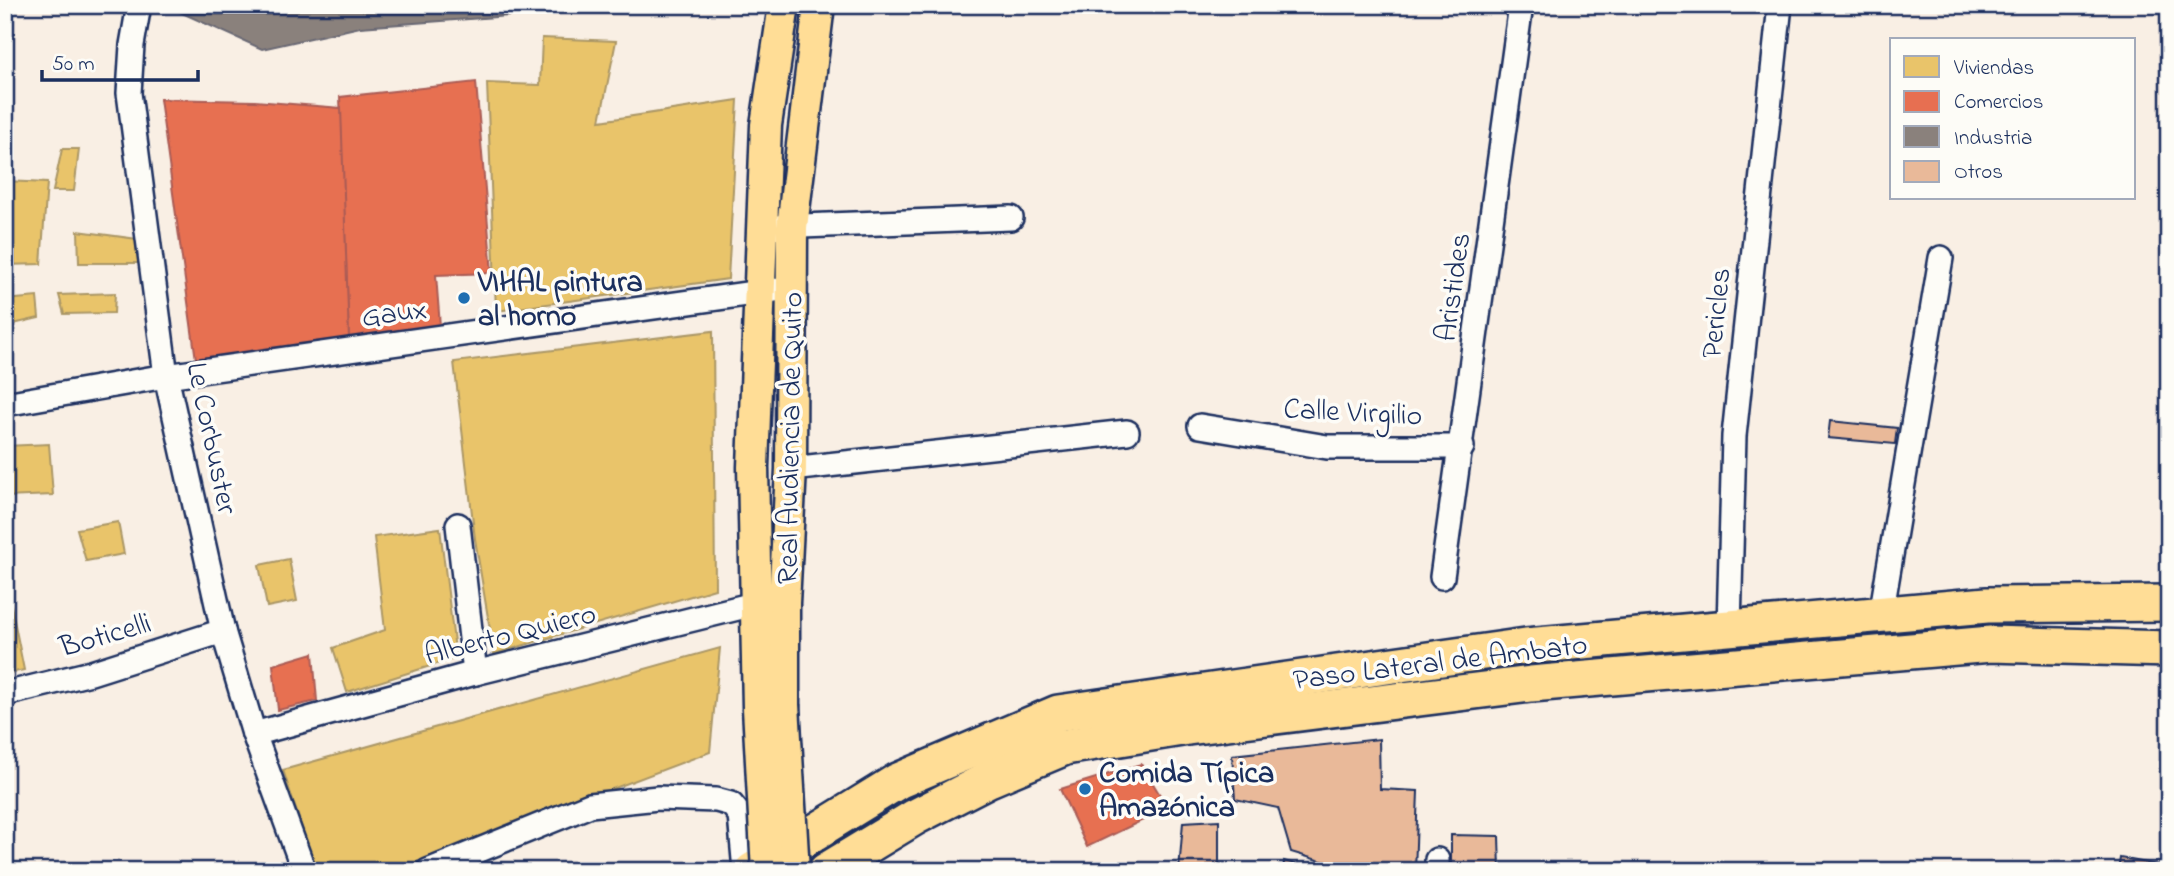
<svg xmlns="http://www.w3.org/2000/svg" width="2174" height="876" font-family="'Indie Flower',sans-serif">
  <style>
    .homes { fill: #e9c46a; stroke: #ab9766; stroke-width: 2 }
    .shops { fill: #e76f51; stroke: #aa5c55; stroke-width: 2 }
    .industry { fill: #8a817c; stroke: #696873; stroke-width: 2 }
    .building { fill: #e9b999; stroke: #1b2f5e; stroke-width: 2 }
    .lines { fill: none; stroke-linecap: round; stroke-linejoin: round }
    .minor-casing { stroke: #1b2f5e; stroke-width: 28 }
    .major-casing { stroke: #1b2f5e; stroke-width: 35 }
    .highway-casing { stroke: #1b2f5e; stroke-width: 40 }
    .minor { stroke: #fdfcf7; stroke-width: 23 }
    .major { stroke: #ffdd96; stroke-width: 30 }
    .highway { stroke: #ffdd96; stroke-width: 35 }
    .major-bridge-casing { stroke: #1b2f5e; stroke-width: 35; stroke-linecap: butt }
    .major-bridge { stroke: #ffdd96; stroke-width: 30 }
    .poi-dot { fill: #1f6fb2; stroke: #fdfcf7; stroke-width: 2.5 }
    .labels { text-anchor: middle; stroke-width: 7; stroke-linejoin: round; paint-order: stroke }
    .poi-label { font-size: 30px; font-weight: bold; fill: #1b2f5e; stroke: #fdfcf7; text-anchor: start }
    .street-label { font-size: 30px; fill: #1b2f5e; stroke: #fdfcf7 }
  </style>
  <rect width="100%" height="100%" fill="#f9efe4"/>
  <filter id="ink" filterUnits="userSpaceOnUse"><feTurbulence type="fractalNoise" baseFrequency=".0143" numOctaves="2"/><feDisplacementMap in="SourceGraphic" scale="14" xChannelSelector="R" yChannelSelector="G"/><feConvolveMatrix kernelMatrix="1 2 1 2 8 2 1 2 1" color-interpolation-filters="sRGB"/></filter>
  <g filter="url(#ink)">
    <!-- homes -->
    <g class="homes">
      <polygon points="542,38 616,41 600,121 738,100 728,279 496,311 487,83 540,85"/>
      <polygon points="62,149 79,149 74,191 53,191"/>
      <polygon points="5,181 47,183 41,264 5,265"/>
      <polygon points="78,231 137,239 139,263 79,263"/>
      <polygon points="115,293 114,313 64,314 59,295"/>
      <polygon points="37,297 39,318 5,326 5,300"/>
      <polygon points="713,331 715,589 494,654 475,539 454,362"/>
      <polygon points="49,444 53,495 5,497 5,446"/>
      <polygon points="118,522 124,554 86,561 77,529"/>
      <polygon points="440,528 456,658 347,692 333,648 385,630 374,537"/>
      <polygon points="289,559 297,601 267,607 259,565"/>
      <polygon points="5,575 24,670 5,674"/>
      <polygon points="720,648 710,752 395,871 316,871 283,770"/>
    </g>
    <!-- shops -->
    <g class="shops">
      <polygon points="476,82 492,273 436,275 440,326 349,340 340,97"/>
      <polygon points="160,99 255,101 341,108 349,340 196,360"/>
      <polygon points="313,653 317,701 278,710 273,665"/>
      <polygon points="1141,764 1168,808 1087,847 1060,789"/>
    </g>
    <!-- industry -->
    <polygon class="industry" points="174,5 510,5 509,16 360,27 262,49 173,9"/>
    <!-- building -->
    <g class="building">
      <polygon points="1830,421 1897,428 1895,444 1828,438"/>
      <polygon points="1379,739 1380,789 1418,791 1415,871 1354,871 1291,852 1278,808 1235,799 1232,755"/>
      <polygon points="1219,820 1219,871 1179,871 1183,822"/>
      <polygon points="1451,835 1499,836 1500,871 1451,871"/>
      <polygon points="2120,858 2169,867 2169,871 2118,871"/>
      <polygon points="1284,861 1314,869 1314,871 1283,871"/>
      <polygon points="935,865 935,871 876,871 885,866"/>
    </g>
    <g class="lines">
      <defs>
        <g id="minor">
          <polyline points="139,5 132,45 129,93 166,376 223,631 254,734 304,871"/>
          <polyline points="776,227 1011,218"/>
          <polyline points="5,404 166,376 774,290"/>
          <polyline points="1200,426 1327,447 1462,447"/>
          <polyline points="791,469 1127,432"/>
          <polyline points="458,525 475,673"/>
          <polyline points="1442,577 1521,5"/>
          <polyline points="1881,615 1941,258"/>
          <polyline points="1729,628 1734,436 1780,5"/>
          <polyline points="5,694 91,673 223,631"/>
          <polyline points="254,734 475,673 754,604 770,603"/>
          <polyline points="1437,860 1437,871"/>
          <polyline points="428,871 590,805 658,798 716,800 731,804 740,815 745,871"/>
        </g>
        <g id="major">
          <polyline points="784,705 784,603 791,469 792,227 819,5"/>
          <polyline points="758,708 753,467 766,125 784,5"/>
        </g>
        <g id="highway">
          <polyline points="752,871 898,781 1058,713 1526,646 1987,605 2169,603"/>
          <polyline points="826,871 915,817 989,779 1065,747 1188,727 1531,684 1991,644 2169,649"/>
        </g>
      </defs>
      <!-- minor casing -->
      <use href="#minor" class="minor-casing"/>
      <!-- major casing -->
      <use href="#major" class="major-casing"/>
      <!-- highway casing -->
      <use href="#highway" class="highway-casing"/>
      <!-- minor -->
      <use href="#minor" class="minor"/>
      <!-- major -->
      <use href="#major" class="major"/>
      <!-- highway -->
      <use href="#highway" class="highway"/>
      <defs>
        <g id="major-bridge">
          <polyline points="784,705 794,871"/>
          <polyline points="758,708 767,871"/>
        </g>
      </defs>
      <!-- major-bridge casing -->
      <use href="#major-bridge" class="major-bridge-casing"/>
      <!-- major-bridge -->
      <use href="#major-bridge" class="major-bridge"/>
    </g>
  </g>
  <!-- markers -->
  <g class="poi-dot">
    <circle cx="464" cy="298" r="7"/>
    <circle cx="1085" cy="789" r="7"/>
  </g>
  <g class="labels">
    <!-- poi labels -->
    <g class="poi-label">
      <text x="478" y="291">VIHAL pintura<tspan x="478" dy="34">al horno</tspan></text>
      <text x="1099" y="782">Comida Típica<tspan x="1099" dy="34">Amazónica</tspan></text>
    </g>
    <!-- street labels -->
    <g class="street-label">
      <text transform="translate(1452 287) rotate(-82)" y="10">Aristides</text>
      <text transform="translate(394 312) rotate(-8)" y="10">Gaux</text>
      <text transform="translate(1715 313) rotate(-84)" y="10">Pericles</text>
      <text transform="translate(1353 411) rotate(3)" y="10">Calle Virgilio</text>
      <text transform="translate(213 438) rotate(78)" y="10">Le Corbuster</text>
      <text transform="translate(789 438) rotate(-89)" y="10">Real Audiencia de Quito</text>
      <text transform="translate(510 633) rotate(-14)" y="10">Alberto Quiero</text>
      <text transform="translate(105 634) rotate(-16)" y="10">Boticelli</text>
      <text transform="translate(1440 661) rotate(-7)" y="10">Paso Lateral de Ambato</text>
    </g>
  </g>
  <!-- margin -->
  <rect width="2174" height="876" fill="none" stroke="#fdfcf7" stroke-width="28"/>
  <rect x="14" y="14" width="2146" height="848" fill="none" stroke="#1b2f5e" stroke-width="2.5" filter="url(#ink)"/>
  <!-- legend -->
  <rect x="1890" y="38" width="245" height="161" fill="#fdfcf7" stroke="#a3aaba" stroke-width="2"/>
  <rect x="1904" y="56" width="35" height="21" fill="#e9c46a" stroke="#a3aaba" stroke-width="2"/>
  <text x="1954" y="74" font-size="21" fill="#1b2f5e">Viviendas</text>
  <rect x="1904" y="91" width="35" height="21" fill="#e76f51" stroke="#a3aaba" stroke-width="2"/>
  <text x="1954" y="108" font-size="21" fill="#1b2f5e">Comercios</text>
  <rect x="1904" y="126" width="35" height="21" fill="#8a817c" stroke="#a3aaba" stroke-width="2"/>
  <text x="1954" y="144" font-size="21" fill="#1b2f5e">Industria</text>
  <rect x="1904" y="161" width="35" height="21" fill="#e9b999" stroke="#a3aaba" stroke-width="2"/>
  <text x="1954" y="178" font-size="21" fill="#1b2f5e">Otros</text>
  <!-- scale -->
  <path d="M42 70v10h156v-10" fill="none" stroke="#1b2f5e" stroke-width="3.5"/>
  <text x="52" y="70" font-size="21" fill="#1b2f5e" stroke="#fdfcf7" stroke-width="5" paint-order="stroke">50 m</text>
</svg>
